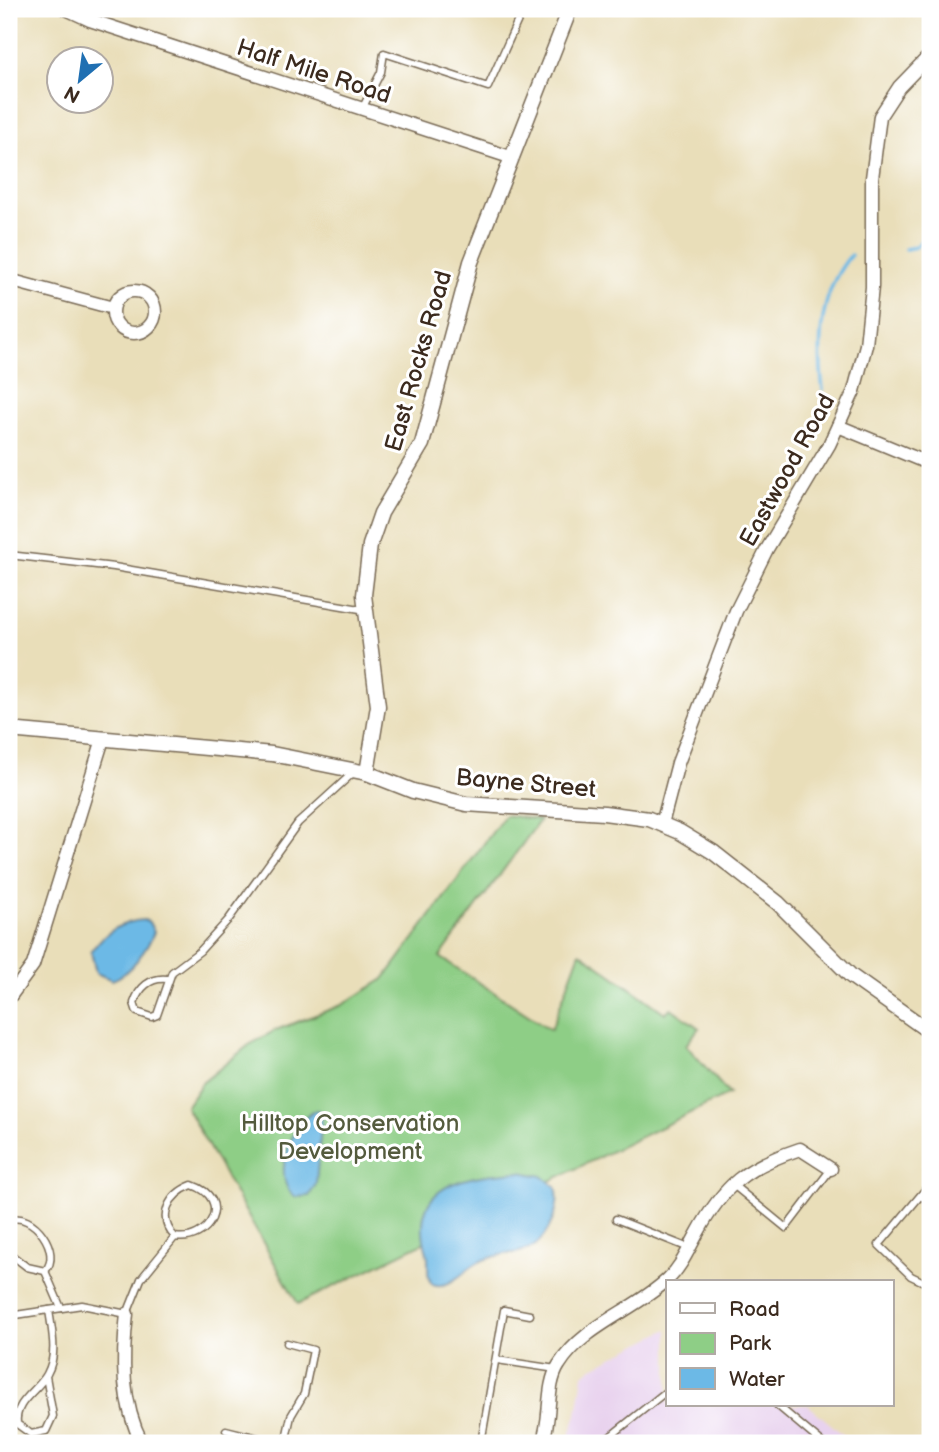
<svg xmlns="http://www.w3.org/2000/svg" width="939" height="1452" font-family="'Balsamiq Sans',sans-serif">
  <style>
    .built { fill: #e8d2ee }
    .green { fill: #8ece86; stroke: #647c52; stroke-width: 2 }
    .water { fill: #6cb9e6; stroke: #547282; stroke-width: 2 }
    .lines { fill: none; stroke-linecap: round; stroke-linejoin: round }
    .stream { stroke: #6cb9e6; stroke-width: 3.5 }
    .service-casing { stroke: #786954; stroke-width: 9 }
    .minor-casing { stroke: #786954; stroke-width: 15 }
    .tertiary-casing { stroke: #786954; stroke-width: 17 }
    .service { stroke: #fff; stroke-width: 6 }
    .minor { stroke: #fff; stroke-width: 12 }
    .tertiary { stroke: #fff; stroke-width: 14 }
    .labels { text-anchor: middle; stroke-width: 6; stroke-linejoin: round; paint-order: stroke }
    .street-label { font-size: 24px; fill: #3b2a1e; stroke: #fff }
    .park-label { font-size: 24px; fill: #545b3d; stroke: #fff }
  </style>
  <rect width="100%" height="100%" fill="#fff"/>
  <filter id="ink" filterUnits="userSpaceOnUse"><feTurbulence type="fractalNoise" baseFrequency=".0143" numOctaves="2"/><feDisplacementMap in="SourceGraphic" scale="14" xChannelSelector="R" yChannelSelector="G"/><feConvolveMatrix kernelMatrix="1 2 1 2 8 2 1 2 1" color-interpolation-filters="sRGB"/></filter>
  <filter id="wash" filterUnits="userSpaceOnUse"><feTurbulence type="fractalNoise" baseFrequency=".00686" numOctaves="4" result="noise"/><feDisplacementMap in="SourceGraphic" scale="28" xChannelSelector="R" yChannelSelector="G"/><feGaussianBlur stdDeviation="1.57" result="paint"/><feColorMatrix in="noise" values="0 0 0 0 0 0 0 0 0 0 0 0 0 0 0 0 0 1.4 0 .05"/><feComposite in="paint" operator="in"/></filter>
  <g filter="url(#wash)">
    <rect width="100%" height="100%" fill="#e9deb9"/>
    <!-- built -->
    <polygon class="built" points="668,1329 668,1405 808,1405 853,1443 567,1443 577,1414 583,1375 591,1368"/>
    <!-- green -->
    <polygon class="green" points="505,815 540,820 440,957 551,1030 580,952 665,1013 671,1008 699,1028 686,1045 729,1094 298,1304 186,1107 202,1083 249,1045 276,1030 342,1005 384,979"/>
    <!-- water -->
    <g class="water">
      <path d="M144 920 149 922 154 932C148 948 129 975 112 980L96 973 91 952C102 934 122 921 144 920Z"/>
      <path d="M316 1110 320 1111 322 1115 316 1184 309 1196 296 1197C269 1181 292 1121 316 1110Z"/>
      <path d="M520 1172 542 1176 556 1187C559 1197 557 1209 553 1219 534 1265 514 1245 479 1262 464 1269 450 1291 432 1284 425 1275 430 1263 427 1253 406 1183 467 1175 520 1172Z"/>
    </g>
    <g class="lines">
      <!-- stream -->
      <g class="stream">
        <polyline points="905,249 916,247 930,230"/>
        <path d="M823 390C817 344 820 291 851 255"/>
      </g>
    </g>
  </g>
  <g filter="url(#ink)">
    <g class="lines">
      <defs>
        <g id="service">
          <polyline points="362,109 381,72 384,53 488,87 523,9"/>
          <polyline points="9,555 114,567 366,610"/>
          <path d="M167 979C150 977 139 988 134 1003L137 1012 152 1017 157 1015 172 972 200 951 229 919 298 823 354 772"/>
          <polyline points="732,1184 786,1228 831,1169"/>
          <polyline points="930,1184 879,1245 911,1276 930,1285"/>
          <polyline points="921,1196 930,1202"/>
          <polyline points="616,1219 689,1248"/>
          <path d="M9 1220C33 1210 63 1253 45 1271"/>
          <polyline points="9,1253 27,1267 45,1271"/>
          <polyline points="45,1271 61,1308"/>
          <path d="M9 1316 82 1305 127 1314 141 1279 175 1237C209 1243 234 1199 192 1185 169 1194 156 1217 175 1237"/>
          <polyline points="497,1360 556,1369"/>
          <path d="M46 1376 53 1416 46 1431 31 1434 17 1424C14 1401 38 1391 47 1374 58 1354 52 1332 49 1310"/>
          <polyline points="777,1405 822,1443"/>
          <polyline points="226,1430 278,1443"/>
          <polyline points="285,1443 291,1416 304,1394 313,1350 287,1343"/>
          <polyline points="481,1443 504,1310 530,1315"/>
          <polyline points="602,1443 668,1390"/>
        </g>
        <g id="minor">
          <polyline points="66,9 90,20 510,157"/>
          <polyline points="9,280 113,308"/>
          <circle cx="134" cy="312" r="21"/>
          <polyline points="838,426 930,464"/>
          <polyline points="662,824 678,763 736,611 767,549 829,445 854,391 866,345 872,287 872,178 880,116 899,87 930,55"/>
          <polyline points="9,998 33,965 103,739"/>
          <path d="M127 1314C122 1358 121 1402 142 1443"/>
          <path d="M542 1443C552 1420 545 1386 559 1365 584 1325 634 1311 668 1279 681 1267 688 1250 697 1234 724 1184 746 1167 800 1149L831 1169"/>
        </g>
        <g id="tertiary">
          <polyline points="9,730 272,754 367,773 413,791 466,804 604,813 649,819 680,832 713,852 778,903 851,976 930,1032"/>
          <polyline points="367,773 378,706 364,595 370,545 381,513 422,444 471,262 570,9"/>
        </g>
      </defs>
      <!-- service casing -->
      <use href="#service" class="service-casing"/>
      <!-- minor casing -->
      <use href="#minor" class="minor-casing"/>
      <!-- tertiary casing -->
      <use href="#tertiary" class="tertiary-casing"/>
      <!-- service -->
      <use href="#service" class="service"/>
      <!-- minor -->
      <use href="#minor" class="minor"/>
      <!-- tertiary -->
      <use href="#tertiary" class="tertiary"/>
    </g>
  </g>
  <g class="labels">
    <!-- street labels -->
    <g class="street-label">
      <text transform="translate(314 71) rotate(18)" y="8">Half Mile Road</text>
      <text transform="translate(418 361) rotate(-74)" y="8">East Rocks Road</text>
      <text transform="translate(787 470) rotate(-61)" y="8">Eastwood Road</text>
      <text transform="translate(526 783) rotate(5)" y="8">Bayne Street</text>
    </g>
    <!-- park labels -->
    <g class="park-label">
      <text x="350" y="1131">Hilltop Conservation<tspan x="350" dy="28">Development</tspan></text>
    </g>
  </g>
  <!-- margin -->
  <rect width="939" height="1452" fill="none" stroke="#fff" stroke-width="35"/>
  <!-- legend -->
  <rect x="666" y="1280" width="228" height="126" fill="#ffffff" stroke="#b1aaa5" stroke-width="2"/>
  <rect x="680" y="1303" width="35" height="10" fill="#ffffff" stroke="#b1aaa5" stroke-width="2"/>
  <text x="729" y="1316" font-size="21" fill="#3b2a1e">Road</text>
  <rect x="680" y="1333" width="35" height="21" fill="#8ece86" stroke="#b1aaa5" stroke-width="2"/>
  <text x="729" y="1350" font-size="21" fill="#3b2a1e">Park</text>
  <rect x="680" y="1368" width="35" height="21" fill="#6cb9e6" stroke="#b1aaa5" stroke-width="2"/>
  <text x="729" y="1386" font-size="21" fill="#3b2a1e">Water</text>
  <!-- north arrow -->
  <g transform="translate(80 80) rotate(209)"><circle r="33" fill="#ffffff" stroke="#b1aaa5" stroke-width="2"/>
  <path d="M0-5L12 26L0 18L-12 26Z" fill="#1f6fb2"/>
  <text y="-10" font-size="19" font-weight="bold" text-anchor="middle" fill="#3b2a1e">N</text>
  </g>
</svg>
